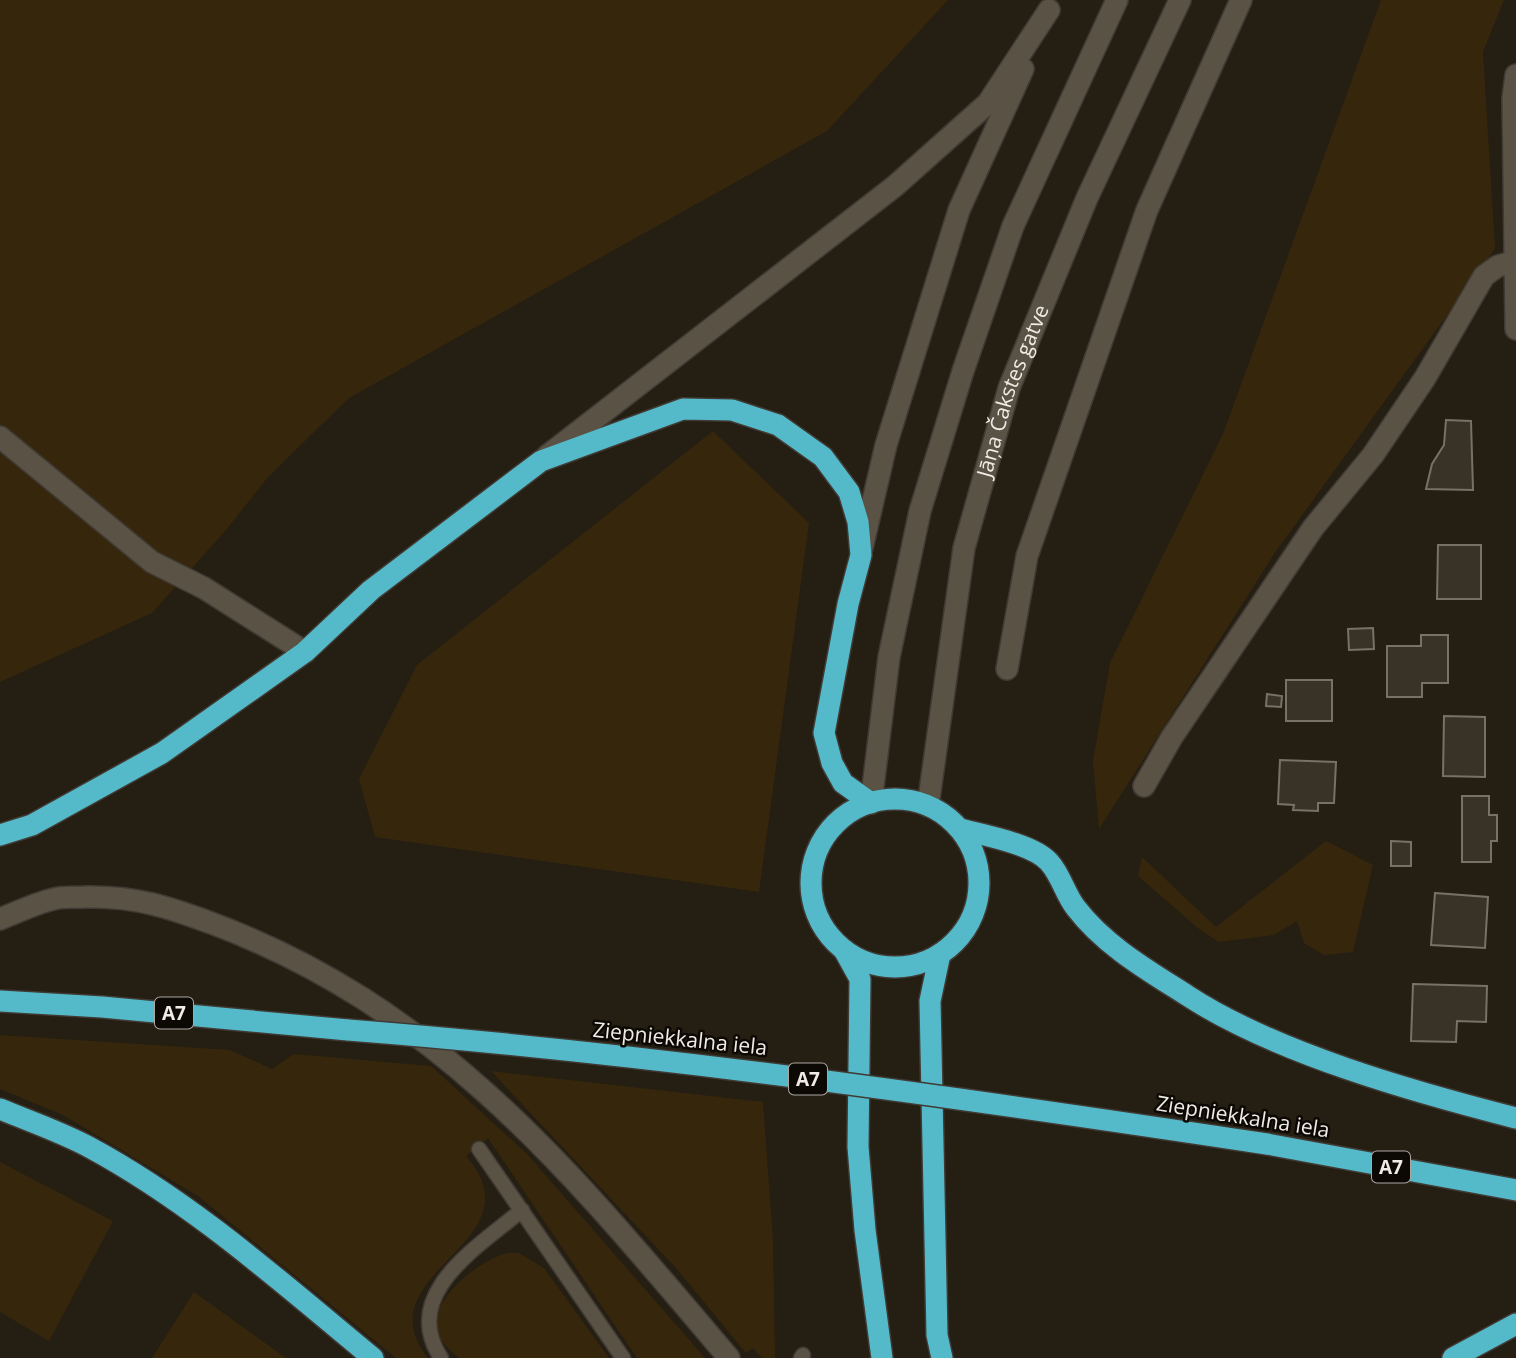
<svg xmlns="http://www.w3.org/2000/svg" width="1516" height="1358" font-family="'Open Sans',sans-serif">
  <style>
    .green { fill: #36270c }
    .building { fill: #393226; stroke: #797164; stroke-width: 2 }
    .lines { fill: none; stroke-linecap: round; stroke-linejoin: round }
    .lane-casing { stroke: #403a34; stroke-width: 17 }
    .street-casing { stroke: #403a34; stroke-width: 24 }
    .highway-casing { stroke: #403a34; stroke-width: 24 }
    .lane { stroke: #5a5245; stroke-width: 14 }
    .street { stroke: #5a5245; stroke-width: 21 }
    .highway { stroke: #54baca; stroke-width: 21 }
    .highway-bridge-casing { stroke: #403a34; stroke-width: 24; stroke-linecap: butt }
    .highway-bridge { stroke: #54baca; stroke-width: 21 }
    .labels { text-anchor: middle; stroke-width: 5; stroke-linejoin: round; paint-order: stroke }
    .shield { fill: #0c0905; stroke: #aca7a1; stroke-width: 2 }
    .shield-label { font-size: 19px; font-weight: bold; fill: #f0ebe4 }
    .street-label { font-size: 21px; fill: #f0ebe4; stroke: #0c0905 }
  </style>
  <rect width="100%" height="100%" fill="#251e13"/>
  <!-- green -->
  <g class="green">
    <polygon points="0,0 948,0 827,131 349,398 268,477 226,530 152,613 0,682"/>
    <polygon points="1381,0 1504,0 1483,52 1495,249 1276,551 1099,829 1093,761 1110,663 1223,434"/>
    <polygon points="713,431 809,523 759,892 375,837 359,779 417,665"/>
    <polygon points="1326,841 1373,865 1353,952 1324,955 1304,943 1297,921 1274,935 1219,942 1199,929 1138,876 1142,857 1216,927"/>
    <path d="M0 1035 230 1050 272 1069 294 1054 431 1066 527 1154 705 1358H637L488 1138 466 1156C474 1166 482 1176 484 1189 498 1252 369 1284 428 1358H396L198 1196 63 1115 0 1089Z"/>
    <polygon points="491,1071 763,1102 773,1241 775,1358 762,1358 753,1348 746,1353 676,1268"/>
    <polygon points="0,1162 113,1221 49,1341 0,1312"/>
    <path d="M508 1253H519L544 1268 609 1358H459C450 1350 438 1341 436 1328 432 1297 481 1259 508 1253Z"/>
    <polygon points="194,1292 286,1358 152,1358"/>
  </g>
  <!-- building -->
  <g class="building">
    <polygon points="1446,420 1471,421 1473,490 1426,489 1432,464 1444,445"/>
    <polygon points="1438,545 1481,545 1481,599 1437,599"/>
    <polygon points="1373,628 1374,649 1349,650 1348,629"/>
    <polygon points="1421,635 1448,635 1448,683 1422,683 1422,697 1387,697 1387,646 1421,646"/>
    <rect x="1286" y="680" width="46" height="41"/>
    <polygon points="1267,694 1282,696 1281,707 1266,706"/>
    <polygon points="1444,716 1485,717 1485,777 1443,776"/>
    <polygon points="1280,760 1336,762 1334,803 1318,803 1318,811 1293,810 1294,805 1278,804"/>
    <polygon points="1462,796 1489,796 1489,815 1497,815 1497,841 1491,841 1491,862 1462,862"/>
    <polygon points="1391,841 1411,842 1411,866 1391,866"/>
    <polygon points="1435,893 1488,897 1485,948 1431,945"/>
    <polygon points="1413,984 1487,986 1486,1022 1457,1021 1456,1042 1411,1041"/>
  </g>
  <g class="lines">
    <defs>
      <g id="lane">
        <polyline points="479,1149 623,1358"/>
        <path d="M441 1358C399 1294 478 1247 522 1210"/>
        <polyline points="801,1358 803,1355"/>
      </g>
      <g id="street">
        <polyline points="1516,75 1513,98 1516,329"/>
        <polyline points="0,437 152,562 204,588 305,652"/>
        <polyline points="547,456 895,186 988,103 1049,10"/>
        <polyline points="862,548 886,445 959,210 1023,69"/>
        <polyline points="1007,669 1027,556 1147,210 1241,0"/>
        <polyline points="1144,786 1172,737 1313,528 1373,455 1425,378 1484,276 1498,266 1513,262"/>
        <polyline points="871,803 889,657 920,511 963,371 1013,226 1117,0"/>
        <path id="s1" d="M928 806 964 548 1009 388 1087 198 1180 0"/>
        <path d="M0 919C18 912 36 903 54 899 64 896 76 898 86 897 136 896 168 907 214 924 444 1011 575 1177 729 1358"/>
      </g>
      <g id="highway">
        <circle cx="895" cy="883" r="84"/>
        <path d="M960 829C983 835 1033 844 1049 862 1061 875 1065 894 1076 908 1105 946 1149 971 1188 996 1276 1053 1414 1092 1516 1118"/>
        <polyline points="0,835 32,825 162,753 305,652 371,590 541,461 683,409 732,410 778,425 823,457 849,492 858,522 861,555 848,604 824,733 832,763 843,783 871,803"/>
        <polyline points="844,950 860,979 858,1147 865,1230 882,1358"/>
        <polyline points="940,954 930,1001 937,1335 942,1358"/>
        <polyline points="0,1001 102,1007 348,1030"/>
        <path d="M0 1109C29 1121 61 1132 89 1147 193 1203 282 1283 373 1358"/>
        <polyline points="1267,1144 1516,1190"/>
        <polyline points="1453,1358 1516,1324"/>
      </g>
    </defs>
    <!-- lane casing -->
    <use href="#lane" class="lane-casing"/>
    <!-- street casing -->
    <use href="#street" class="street-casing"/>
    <!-- highway casing -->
    <use href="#highway" class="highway-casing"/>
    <!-- lane -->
    <use href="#lane" class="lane"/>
    <!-- street -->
    <use href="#street" class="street"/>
    <!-- highway -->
    <use href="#highway" class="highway"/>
    <defs>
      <path id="highway-bridge" d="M348 1030C656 1054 962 1098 1267 1144"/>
    </defs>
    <!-- highway-bridge casing -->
    <use href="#highway-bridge" class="highway-bridge-casing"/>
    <!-- highway-bridge -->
    <use href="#highway-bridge" class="highway-bridge"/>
  </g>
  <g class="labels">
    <!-- shield labels -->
    <g class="shield">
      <rect x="155" y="997.5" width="38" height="31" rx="5"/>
      <rect x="789" y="1063.5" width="38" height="31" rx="5"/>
      <rect x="1372" y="1151.5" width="38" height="31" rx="5"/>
    </g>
    <g class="shield-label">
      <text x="174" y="1020">A7</text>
      <text x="808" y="1086">A7</text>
      <text x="1391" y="1174">A7</text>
    </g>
    <!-- street labels -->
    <g class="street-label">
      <text dy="7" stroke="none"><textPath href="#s1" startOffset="425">Jāņa Čakstes gatve</textPath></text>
      <text transform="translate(680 1039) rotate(6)" y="7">Ziepniekkalna iela</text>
      <text transform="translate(1243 1117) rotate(9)" y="7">Ziepniekkalna iela</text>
    </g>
  </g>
</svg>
